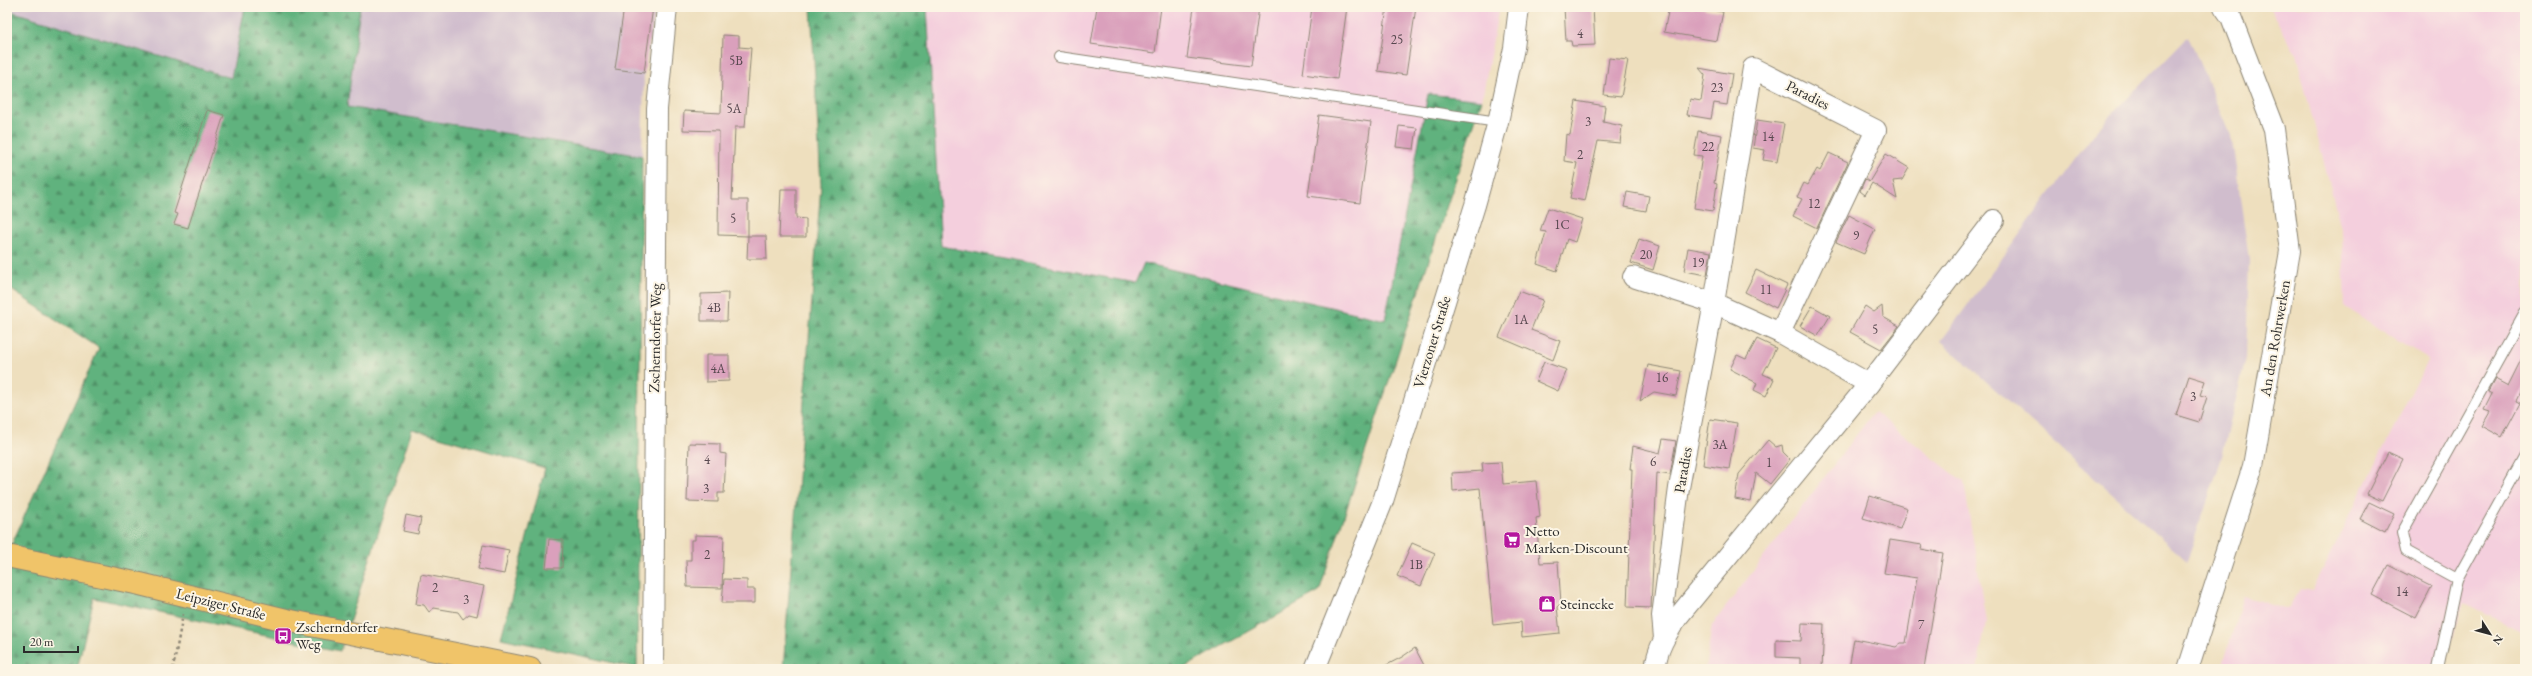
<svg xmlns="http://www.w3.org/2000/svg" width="2532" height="676" font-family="'EB Garamond',serif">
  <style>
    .built { fill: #f4cfdd }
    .industrial { fill: #d0bdcd }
    .forest { fill: url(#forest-firs); stroke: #466e54 }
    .building { fill: #daa0bc }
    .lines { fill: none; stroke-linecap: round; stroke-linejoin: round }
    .lane-casing { stroke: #8c8574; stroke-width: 12 }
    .street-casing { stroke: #8c8574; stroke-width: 22 }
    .primary-casing { stroke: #8c8574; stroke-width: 24 }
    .path { stroke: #8c8574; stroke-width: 2.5; stroke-dasharray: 3 3; stroke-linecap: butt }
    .lane { stroke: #fff; stroke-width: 10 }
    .street { stroke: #fff; stroke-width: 20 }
    .primary { stroke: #f0c469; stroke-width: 22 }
    .labels { text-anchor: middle; stroke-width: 4; stroke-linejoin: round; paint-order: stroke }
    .number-label { font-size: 13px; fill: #57484f }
    .street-label { font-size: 15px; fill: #2b2b2b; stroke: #fcf5e5 }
    .poi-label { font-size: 15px; fill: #2b2b2b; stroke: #fcf5e5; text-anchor: start }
  </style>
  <defs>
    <pattern id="forest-firs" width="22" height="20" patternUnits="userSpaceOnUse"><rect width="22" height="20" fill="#61b27e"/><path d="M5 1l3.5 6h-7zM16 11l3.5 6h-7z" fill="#509167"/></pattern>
  </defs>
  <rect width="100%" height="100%" fill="#fcf5e5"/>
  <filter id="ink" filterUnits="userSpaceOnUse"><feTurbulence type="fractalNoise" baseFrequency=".025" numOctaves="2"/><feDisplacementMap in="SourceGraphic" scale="8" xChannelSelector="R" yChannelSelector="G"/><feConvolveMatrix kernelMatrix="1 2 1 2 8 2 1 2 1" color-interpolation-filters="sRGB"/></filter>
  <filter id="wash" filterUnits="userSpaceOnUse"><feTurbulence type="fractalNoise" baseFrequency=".012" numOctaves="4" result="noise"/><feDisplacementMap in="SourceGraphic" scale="16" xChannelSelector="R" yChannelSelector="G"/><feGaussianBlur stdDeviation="0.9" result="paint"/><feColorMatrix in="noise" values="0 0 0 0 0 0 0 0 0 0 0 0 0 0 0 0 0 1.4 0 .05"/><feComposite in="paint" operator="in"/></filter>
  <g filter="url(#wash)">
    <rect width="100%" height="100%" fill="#eedfbe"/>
    <!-- built -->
    <g class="built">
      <polygon points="927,7 1499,7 1482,100 1428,95 1385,320 1145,263 1135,283 941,246"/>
      <polygon points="2269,7 2525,7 2525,633 2465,604 2439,669 2222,669 2243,596 2288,609 2300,589 2312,591 2428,359 2345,307 2342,232 2296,54"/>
      <polygon points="1874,412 1964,482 1986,622 1977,669 1705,669 1712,625"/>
    </g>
    <!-- industrial -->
    <g class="industrial">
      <polygon points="7,7 245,7 231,78 7,10"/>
      <polygon points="360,7 656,7 644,73 642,156 346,107"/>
      <polygon points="2188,36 2232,140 2249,260 2246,358 2221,460 2187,561 1941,341 2096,131"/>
    </g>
    <!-- forest -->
    <g class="forest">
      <polygon points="245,7 360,7 347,107 642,156 637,668 501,638 545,468 412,429 340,651 94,598 77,669 7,669 7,555 99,348 7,287 7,10 231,78"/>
      <polygon points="811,7 927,7 941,246 1135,283 1144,263 1385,320 1428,94 1482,100 1319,592 1182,669 783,669 821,185"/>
    </g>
    <g id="blocks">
      <!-- building -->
      <g class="building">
        <polygon points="624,7 653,7 644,73 615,69"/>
        <polygon points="1097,7 1161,7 1155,53 1091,44"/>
        <polygon points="1194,7 1259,7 1251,66 1187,58"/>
        <polygon points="1312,7 1347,7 1337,79 1303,74"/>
        <polygon points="1387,7 1416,7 1406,75 1378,71"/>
        <polygon points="1564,7 1593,7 1595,45 1572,46 1571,41 1566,41"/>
        <polygon points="1669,7 1696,7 1723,12 1717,41 1664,32"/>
        <polygon points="723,35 739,36 739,47 751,48 745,127 735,127 732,200 748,200 748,236 718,235 719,131 683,130 684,111 721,113"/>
        <polygon points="1609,58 1628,60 1621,97 1604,95"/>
        <polygon points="1699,68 1732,74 1727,105 1714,103 1711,119 1687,115 1690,99 1701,101 1705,75"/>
        <polygon points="1576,101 1605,106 1603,122 1622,126 1620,143 1598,141 1585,201 1570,198 1577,163 1564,161 1566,134 1570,135"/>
        <polygon points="207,110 224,115 188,228 174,224 178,214 174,213"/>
        <polygon points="1319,115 1371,122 1360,203 1308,196"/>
        <polygon points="1757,120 1784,124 1777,162 1763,160 1765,150 1753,148"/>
        <polygon points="1399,126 1417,128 1414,149 1396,147"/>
        <polygon points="1698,131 1722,135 1714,183 1717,184 1713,211 1694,208 1702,156 1694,155"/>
        <polygon points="1829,153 1848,162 1817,228 1793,216 1802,199 1797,197 1804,183 1808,185 1817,169 1820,171"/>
        <polygon points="1886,154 1909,168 1902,180 1893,181 1897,199 1872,183 1865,195 1860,191 1865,179 1869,182"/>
        <polygon points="781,189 796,189 796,218 806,219 806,237 779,237"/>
        <polygon points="1627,192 1649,196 1646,211 1624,207"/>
        <polygon points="1548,208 1582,219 1575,242 1567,239 1557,271 1537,264 1546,232 1540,231"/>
        <polygon points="1849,215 1875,229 1864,254 1836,242"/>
        <polygon points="748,236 766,236 767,259 747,259"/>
        <polygon points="1639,239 1660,246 1653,270 1631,263"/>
        <polygon points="1688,248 1711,252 1707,275 1684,271"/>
        <polygon points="1756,270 1787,285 1776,308 1745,292"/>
        <polygon points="1519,291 1543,300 1531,330 1560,341 1553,360 1499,337"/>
        <polygon points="728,293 727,321 701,321 701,294"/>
        <polygon points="1812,306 1830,316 1818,336 1800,326"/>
        <polygon points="1865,306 1874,312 1882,306 1883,317 1899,326 1881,349 1850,332"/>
        <polygon points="1757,339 1776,348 1763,374 1774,379 1766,396 1754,390 1757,383 1730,369 1737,355 1746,359"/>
        <polygon points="2525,352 2525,382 2516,401 2520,403 2502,437 2482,426 2490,412 2484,410 2492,394 2488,392 2495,379 2508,386"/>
        <polygon points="706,355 729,355 729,381 706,382"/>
        <polygon points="1544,362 1567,370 1558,391 1536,381"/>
        <polygon points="1648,365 1681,371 1676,396 1654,392 1640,401"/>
        <polygon points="2189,376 2205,381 2200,395 2207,397 2199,422 2176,415"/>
        <polygon points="1710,419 1737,423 1729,469 1703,465"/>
        <polygon points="1663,439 1676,441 1670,475 1657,473 1651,608 1627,607 1632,469 1630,469 1633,446 1660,453"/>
        <polygon points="1768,440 1776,447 1782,445 1783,452 1790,459 1770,484 1756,473 1751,502 1735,499 1739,474"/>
        <polygon points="689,443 720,444 720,453 726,454 724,493 718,493 718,502 687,501"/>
        <polygon points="2388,452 2403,459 2382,501 2367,494"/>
        <polygon points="1501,462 1503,484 1536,481 1540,517 1536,518 1540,563 1558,562 1561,603 1557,607 1560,633 1522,637 1521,622 1493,625 1480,488 1453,491 1452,473 1483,471 1482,463"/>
        <polygon points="1870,496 1907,508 1900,529 1863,518"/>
        <polygon points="2369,502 2394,514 2385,532 2360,519"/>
        <polygon points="406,515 421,518 418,534 403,531"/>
        <polygon points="695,535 724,536 722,588 687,587 686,560 691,560 691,540 695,540"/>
        <polygon points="549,539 563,540 562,568 546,568"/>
        <polygon points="1890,540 1922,545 1921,549 1943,553 1924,669 1849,669 1854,639 1896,647 1901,643 1906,643 1917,578 1884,573"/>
        <polygon points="1412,543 1435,553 1421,586 1397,576"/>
        <polygon points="483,545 509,550 504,574 478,569"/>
        <polygon points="2388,565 2432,587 2416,618 2372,595"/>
        <polygon points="421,574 484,586 477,616 469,614 463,619 458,612 434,608 429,612 424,605 416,604"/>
        <polygon points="724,579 747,580 747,589 755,589 755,603 722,603"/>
        <polygon points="1802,623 1824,624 1822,669 1800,669 1800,658 1776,657 1776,640 1801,641"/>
        <polygon points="1415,648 1426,669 1379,669 1402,657"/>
      </g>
    </g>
  </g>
  <g filter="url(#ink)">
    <use href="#blocks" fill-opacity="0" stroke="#8c8574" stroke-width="1"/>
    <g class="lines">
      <defs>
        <g id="lane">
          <polyline points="1059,57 1498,122"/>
          <polyline points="2457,579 2406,551 2402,533 2525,312"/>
          <polyline points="2438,669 2457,579 2525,456"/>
        </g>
        <g id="street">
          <polyline points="1633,277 1714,303 1780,333 1869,384"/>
          <polyline points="1664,638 1662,616 1679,488 1714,303 1753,68 1876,130 1780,333"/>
          <polyline points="653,669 657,109 667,7"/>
          <polyline points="1315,669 1383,501 1475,205 1498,122 1514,48 1519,7"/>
          <path d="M1655 669C1657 649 1666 635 1677 618L1869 384 1994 220"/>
          <polyline points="2188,669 2253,466 2290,251 2274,129 2231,17 2224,7"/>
        </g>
        <polyline id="primary" points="7,556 140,584 286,620 530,669"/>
      </defs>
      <!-- lane casing -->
      <use href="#lane" class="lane-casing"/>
      <!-- street casing -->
      <use href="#street" class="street-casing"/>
      <!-- primary casing -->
      <use href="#primary" class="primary-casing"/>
      <!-- path -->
      <polyline class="path" points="173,669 183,614"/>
      <!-- lane -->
      <use href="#lane" class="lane"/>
      <!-- street -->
      <use href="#street" class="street"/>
      <!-- primary -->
      <use href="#primary" class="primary"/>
    </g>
  </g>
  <!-- icons -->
  <defs>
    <symbol id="supermarket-square" viewBox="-11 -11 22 22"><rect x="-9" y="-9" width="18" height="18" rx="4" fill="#b5179e" stroke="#fcf5e5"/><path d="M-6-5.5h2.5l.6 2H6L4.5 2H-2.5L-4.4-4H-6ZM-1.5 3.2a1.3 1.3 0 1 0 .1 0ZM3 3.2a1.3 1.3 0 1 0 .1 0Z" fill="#fff"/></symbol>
    <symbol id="shop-square" viewBox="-11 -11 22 22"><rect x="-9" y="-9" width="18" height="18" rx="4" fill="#b5179e" stroke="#fcf5e5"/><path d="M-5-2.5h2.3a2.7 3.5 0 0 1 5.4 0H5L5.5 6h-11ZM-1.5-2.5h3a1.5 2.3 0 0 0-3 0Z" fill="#fff"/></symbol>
    <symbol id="bus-square" viewBox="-11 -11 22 22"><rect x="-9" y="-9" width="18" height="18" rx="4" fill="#b5179e" stroke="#fcf5e5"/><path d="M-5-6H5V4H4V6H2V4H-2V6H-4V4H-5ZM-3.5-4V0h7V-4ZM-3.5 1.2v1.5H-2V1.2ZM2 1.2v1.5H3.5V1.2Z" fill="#fff"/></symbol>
  </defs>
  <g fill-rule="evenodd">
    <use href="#supermarket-square" x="1502" y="530" width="20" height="20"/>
    <use href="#shop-square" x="1537" y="594" width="20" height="20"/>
    <use href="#bus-square" x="273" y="626" width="20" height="20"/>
  </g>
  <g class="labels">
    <!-- number labels -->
    <g class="number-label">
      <text x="1580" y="38">4</text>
      <text x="1397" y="44">25</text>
      <text x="736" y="65">5B</text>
      <text x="1717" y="92">23</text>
      <text x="734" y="113">5A</text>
      <text x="1588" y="126">3</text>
      <text x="1768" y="141">14</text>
      <text x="1708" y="151">22</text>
      <text x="1580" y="159">2</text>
      <text x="1814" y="208">12</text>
      <text x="733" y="223">5</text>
      <text x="1562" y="229">1C</text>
      <text x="1856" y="240">9</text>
      <text x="1646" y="259">20</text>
      <text x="1698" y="267">19</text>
      <text x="1766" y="294">11</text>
      <text x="714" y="312">4B</text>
      <text x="1521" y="324">1A</text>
      <text x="1875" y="334">5</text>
      <text x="718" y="373">4A</text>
      <text x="1662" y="382">16</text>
      <text x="2193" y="401">3</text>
      <text x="1720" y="449">3A</text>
      <text x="707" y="464">4</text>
      <text x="1653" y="466">6</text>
      <text x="1769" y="467">1</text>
      <text x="706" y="493">3</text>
      <text x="707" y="559">2</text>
      <text x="1416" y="569">1B</text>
      <text x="435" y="592">2</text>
      <text x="2402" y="596">14</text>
      <text x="466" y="604">3</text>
      <text x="1921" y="629">7</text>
    </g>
    <!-- street labels -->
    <g class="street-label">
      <text transform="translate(1808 95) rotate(27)" y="5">Paradies</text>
      <text transform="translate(655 338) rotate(-89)" y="5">Zscherndorfer Weg</text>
      <text transform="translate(2275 338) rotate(-80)" y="5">An den Rohrwerken</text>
      <text transform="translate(1432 342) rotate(-73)" y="5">Vierzoner Straße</text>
      <text transform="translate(1683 470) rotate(-80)" y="5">Paradies</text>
      <text transform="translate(221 604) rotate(14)" y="5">Leipziger Straße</text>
    </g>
    <!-- poi labels -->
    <g class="poi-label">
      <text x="1525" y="536">Netto<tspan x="1525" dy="17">Marken-Discount</tspan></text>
      <text x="1560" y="609">Steinecke</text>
      <text x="296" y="632">Zscherndorfer<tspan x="296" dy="17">Weg</tspan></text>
    </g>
  </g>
  <!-- margin -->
  <rect width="2532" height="676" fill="none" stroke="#fcf5e5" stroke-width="24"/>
  <!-- north arrow -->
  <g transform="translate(2490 634) rotate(126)" stroke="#fcf5e5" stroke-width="3" paint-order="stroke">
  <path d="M0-3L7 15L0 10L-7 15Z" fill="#2b2b2b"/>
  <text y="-6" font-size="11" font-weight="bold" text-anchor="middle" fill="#2b2b2b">N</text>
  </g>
  <!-- scale -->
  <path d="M24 646v6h54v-6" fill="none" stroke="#2b2b2b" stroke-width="2"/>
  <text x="30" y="646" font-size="12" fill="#2b2b2b" stroke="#fcf5e5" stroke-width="3" paint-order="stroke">20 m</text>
</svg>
